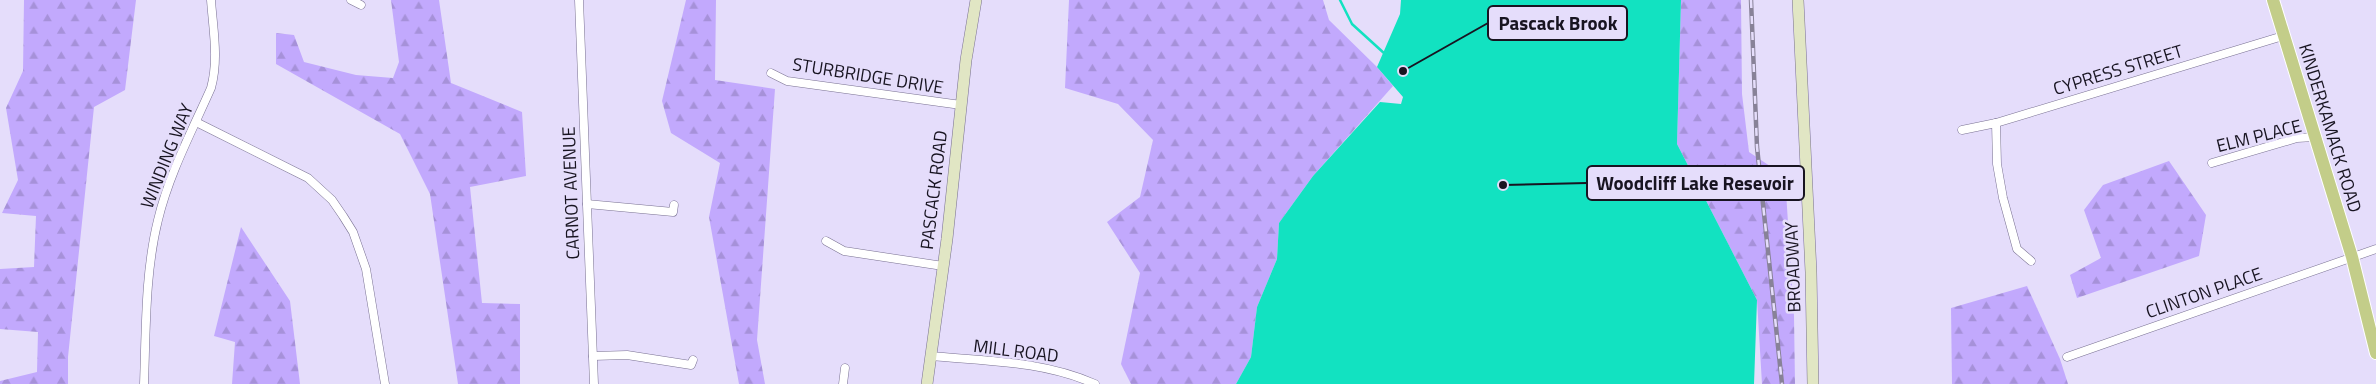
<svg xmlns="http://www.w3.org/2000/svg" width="2376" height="384" font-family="'Titillium Web',sans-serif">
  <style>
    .forest { fill: url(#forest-firs) }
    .water { fill: #12e2c1 }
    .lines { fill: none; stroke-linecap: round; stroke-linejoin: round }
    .stream { stroke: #12e2c1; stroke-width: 2.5 }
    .street-casing { stroke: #797192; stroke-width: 9 }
    .secondary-casing { stroke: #797192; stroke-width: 12 }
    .primary-casing { stroke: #fff; stroke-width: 14 }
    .street { stroke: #fff; stroke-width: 8 }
    .secondary { stroke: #e1e6c4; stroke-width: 11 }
    .primary { stroke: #c3cd89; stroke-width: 12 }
    .rail-casing { stroke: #888298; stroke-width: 4.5 }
    .rail { stroke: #e5ddfb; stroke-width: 2.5; stroke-dasharray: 8; stroke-linecap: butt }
    .labels { text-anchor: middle; stroke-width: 5; stroke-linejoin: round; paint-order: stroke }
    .street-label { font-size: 18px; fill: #181421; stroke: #e5ddfb }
    .leader { fill: none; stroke: #181421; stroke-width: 2 }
    .callout-dot { fill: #181421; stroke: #e5ddfb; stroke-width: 2 }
    .callout { fill: #e5ddfb; stroke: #181421; stroke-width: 2 }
    .callout-label { font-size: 19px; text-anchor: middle; font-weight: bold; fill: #181421 }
  </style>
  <defs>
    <pattern id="forest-firs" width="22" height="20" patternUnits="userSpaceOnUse" patternTransform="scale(1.25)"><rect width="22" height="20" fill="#c2a9fd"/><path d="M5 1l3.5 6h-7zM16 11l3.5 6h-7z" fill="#a691d9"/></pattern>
  </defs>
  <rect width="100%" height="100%" fill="#e5ddfb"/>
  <!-- forest -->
  <g class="forest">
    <polygon points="24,0 136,0 125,90 94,107 68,357 68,384 0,384 0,381 37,372 38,332 0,329 0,269 34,267 36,216 2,213 18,180 6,108 23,71"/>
    <polygon points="391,0 439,0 451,83 522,112 526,176 470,187 482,303 520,304 520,384 458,384 430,194 400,134 276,64 276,33 294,35 304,62 356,75 393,78 399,62"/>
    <polygon points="686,0 716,0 715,80 775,89 757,340 765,384 739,384 709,217 720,163 671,133 662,101"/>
    <polygon points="1069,0 1323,0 1329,20 1377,67 1393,86 1313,176 1279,223 1277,259 1257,307 1251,357 1236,384 1131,384 1121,364 1140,273 1107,222 1140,197 1153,140 1118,104 1065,88"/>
    <polygon points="1681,0 1741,0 1742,94 1749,152 1785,176 1794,316 1795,384 1762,384 1757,300 1677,144"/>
    <polygon points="2169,161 2206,215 2199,256 2077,298 2070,275 2101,258 2084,210 2103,185"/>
    <polygon points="241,227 290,301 300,384 232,384 235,342 214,336"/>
    <polygon points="2027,286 2060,359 2068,384 1952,384 1951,308"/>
  </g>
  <!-- water -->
  <polygon class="water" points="1401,0 1681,0 1677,144 1757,300 1754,384 1236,384 1251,357 1257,307 1277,259 1279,223 1313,176 1380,102 1401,104 1403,97 1377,67 1400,14"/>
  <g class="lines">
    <!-- stream -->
    <polyline class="stream" points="1340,0 1352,24 1385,54"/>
    <defs>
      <g id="street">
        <polyline points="351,0 361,5"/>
        <polyline points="579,0 594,384"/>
        <polyline points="771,73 787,81 961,105"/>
        <polyline points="196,122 308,178 332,200 343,216 353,232 366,269 385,384"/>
        <polyline points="1996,123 1997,164 2003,198 2017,249 2031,261"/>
        <polyline points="1962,130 1996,123 2283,36"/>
        <polyline points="2212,163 2297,138 2314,137"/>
        <polyline points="587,204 673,212 674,205"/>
        <polyline points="826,241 844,251 943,266"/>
        <polyline points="593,356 627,355 691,365 693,360"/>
        <path d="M931 356C986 361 1044 361 1095 384"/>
        <polyline points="2067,357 2376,249"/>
        <path d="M144 384C146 330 145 272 158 220 169 174 192 131 211 88 219 59 213 29 211 0"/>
        <polyline points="843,384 845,368"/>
      </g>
      <g id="secondary">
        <polyline points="1798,0 1811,272 1813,384"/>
        <polyline points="927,384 947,239 966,60 976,0"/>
      </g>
      <polyline id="primary" points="2273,0 2352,257 2376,353"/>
    </defs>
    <!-- street casing -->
    <use href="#street" class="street-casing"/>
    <!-- secondary casing -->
    <use href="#secondary" class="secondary-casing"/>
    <!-- primary casing -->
    <use href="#primary" class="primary-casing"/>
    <!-- street -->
    <use href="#street" class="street"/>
    <!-- secondary -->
    <use href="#secondary" class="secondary"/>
    <!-- primary -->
    <use href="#primary" class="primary"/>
    <defs>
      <polyline id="rail" points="1751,0 1757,147 1782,384"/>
    </defs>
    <!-- rail casing -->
    <use href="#rail" class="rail-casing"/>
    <!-- rail -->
    <use href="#rail" class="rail"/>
  </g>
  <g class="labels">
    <!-- street labels -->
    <g class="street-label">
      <text transform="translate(2118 70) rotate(-17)" y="6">CYPRESS STREET</text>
      <text transform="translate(868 76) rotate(9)" y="6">STURBRIDGE DRIVE</text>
      <text transform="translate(2330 128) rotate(73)" y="6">KINDERKAMACK ROAD</text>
      <text transform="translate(2259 136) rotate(-14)" y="6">ELM PLACE</text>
      <text transform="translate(167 156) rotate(-68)" y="6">WINDING WAY</text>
      <text transform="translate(934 190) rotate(-83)" y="6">PASCACK ROAD</text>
      <text transform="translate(571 193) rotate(-92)" y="6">CARNOT AVENUE</text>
      <text transform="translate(1793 267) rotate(-92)" y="6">BROADWAY</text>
      <text transform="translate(2204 293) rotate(-19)" y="6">CLINTON PLACE</text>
      <text transform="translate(1016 351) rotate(7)" y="6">MILL ROAD</text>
    </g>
  </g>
  <!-- callouts -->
  <path class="leader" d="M1403 71L1488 23M1503 185L1587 183"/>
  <g class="callout-dot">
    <circle cx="1403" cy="71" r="5"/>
    <circle cx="1503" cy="185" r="5"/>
  </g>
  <g class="callout">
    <rect x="1488" y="6" width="139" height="34" rx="5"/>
    <rect x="1587" y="166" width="217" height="34" rx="5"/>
  </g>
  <g class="callout-label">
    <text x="1558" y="30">Pascack Brook</text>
    <text x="1695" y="190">Woodcliff Lake Resevoir</text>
  </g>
</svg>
